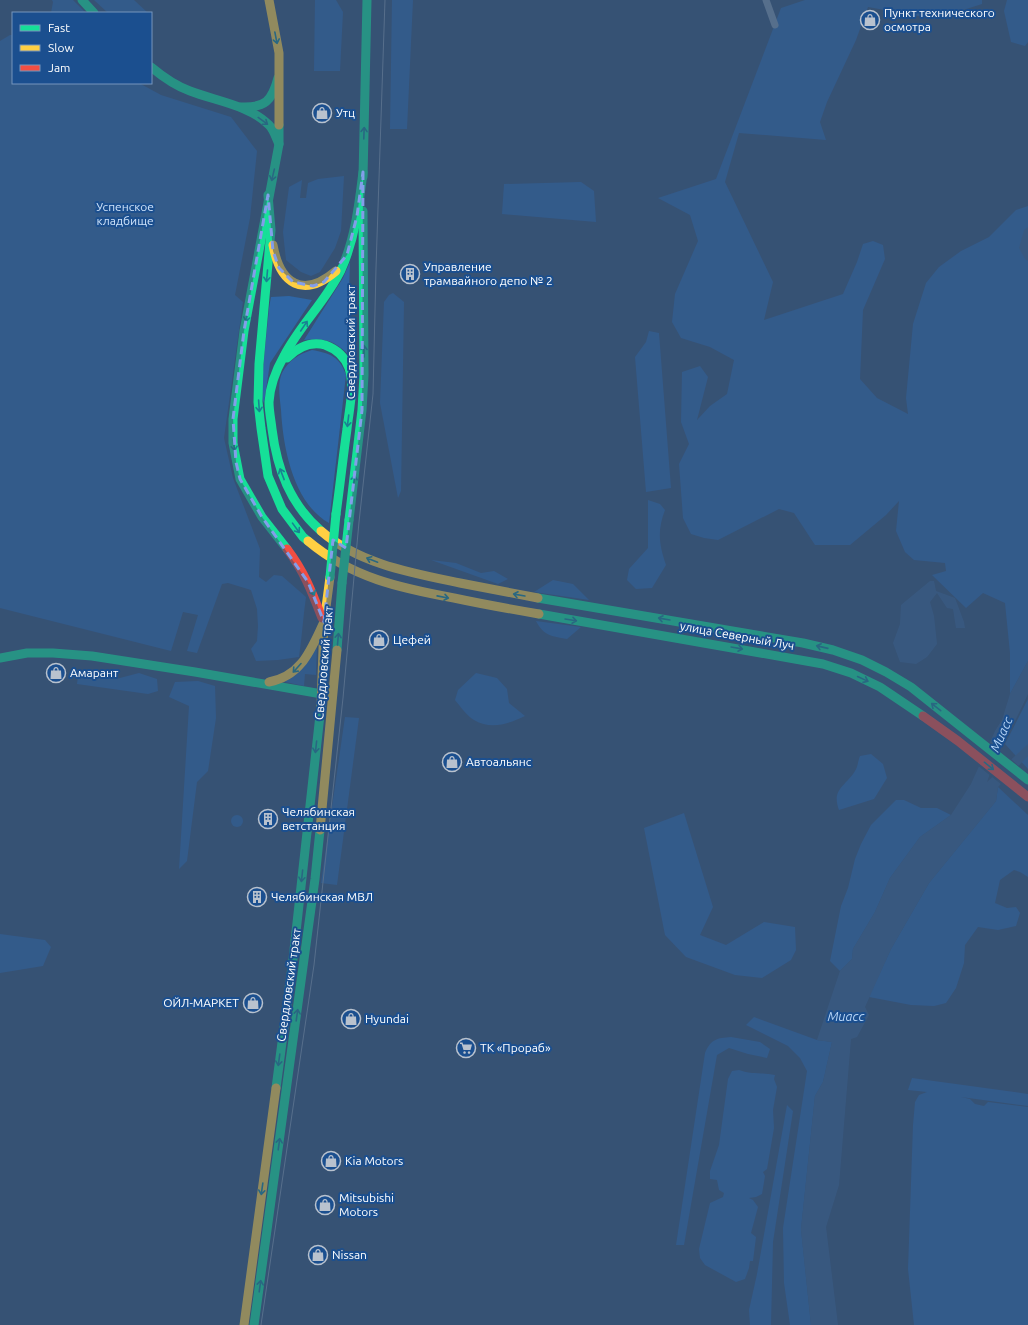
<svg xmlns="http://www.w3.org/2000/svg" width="1028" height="1325" font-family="Ubuntu,sans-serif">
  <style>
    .green { fill: #2f66a5 }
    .water { fill: #3b618d }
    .pier { fill: #365274 }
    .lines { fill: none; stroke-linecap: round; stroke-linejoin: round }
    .street { stroke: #7d92a8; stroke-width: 7 }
    .fast { stroke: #16e098; stroke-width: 9 }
    .slow { stroke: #ffcf43; stroke-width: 9 }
    .jam { stroke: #f24e42; stroke-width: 9 }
    .tram { stroke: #7e92a7; stroke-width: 1 }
    .fast-bridge { stroke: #16e098; stroke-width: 9 }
    .oneway { stroke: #198292 }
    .marked { fill: none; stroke: #839eea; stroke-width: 3; stroke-dasharray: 8 5; stroke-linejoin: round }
    .labels { text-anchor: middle; stroke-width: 4; stroke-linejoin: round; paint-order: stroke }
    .poi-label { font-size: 12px; fill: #fff; stroke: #1b4f8f; text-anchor: start }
    .park-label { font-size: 12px; fill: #cfe3fa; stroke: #1b4f8f }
    .street-label { font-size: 12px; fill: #fff; stroke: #1b4f8f }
    .water-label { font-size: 13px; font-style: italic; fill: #b5d3f5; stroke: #1b4f8f }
  </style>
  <rect width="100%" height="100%" fill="#365274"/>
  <!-- green -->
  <g class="green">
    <polygon points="52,0 73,0 86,13 51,13 53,2"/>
    <polygon points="94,0 134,0 148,13 108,13"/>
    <polygon points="315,0 336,0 343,12 340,71 314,71"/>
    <polygon points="392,0 413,0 407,129 390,129"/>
    <polygon points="805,0 982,0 982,4 935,19 868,7 856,40 827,102 820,122 826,140 739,133 725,182 773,282 764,320 843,294 857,262 863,244 873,241 883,245 885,259 863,310 860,379 877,398 908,414 906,398 913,324 926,283 939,267 961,251 989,237 1016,210 1028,206 1028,661 1010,694 1010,653 1005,603 983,593 966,608 932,575 946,571 945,563 914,560 905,552 896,531 899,501 886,515 850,545 815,545 794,513 779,509 718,540 704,538 691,534 683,518 679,464 689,444 681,422 682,372 700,366 708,377 697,420 710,406 727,394 734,360 710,347 681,338 672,322 675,294 698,241 690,215 658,198 716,179 781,8"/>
    <polygon points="1007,0 1028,0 1028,42 1025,46 1011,42 1004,11"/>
    <path d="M10 35H13V83H139L161 95 231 117 257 151 250 218 235 295 243 302 224 438 233 478 260 549 259 577 266 582 274 575 282 576 306 597C303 617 302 637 299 657L278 660 256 661 251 649 257 641 258 626 257 609 251 590 228 583 222 584 197 653 187 651 198 615 183 612 171 651 0 608V41Z"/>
    <polygon points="344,176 341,231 335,248 320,272 311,276 301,272 286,260 283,232 289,187 302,180 300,198 306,198 308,183 318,179"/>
    <polygon points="581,182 594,191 596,222 502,214 504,184"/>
    <path d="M350 262 347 353C331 339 325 339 304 340L343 278Z"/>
    <polygon points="393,293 404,302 401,491 398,498 380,403 384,302 389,295"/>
    <path d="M289 296 312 300 270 363 264 403C259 393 268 324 269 308L271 297Z"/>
    <polygon points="649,331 659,333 671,488 646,492 635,357 646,342"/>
    <path d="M312 350C330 353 340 357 346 375L329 523C293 503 283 447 281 410 280 399 277 384 282 373 288 361 299 354 312 350Z"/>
    <path d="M648 500 660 504 665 510C657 531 659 544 666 565L652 588 636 589 627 580 629 569 648 548Z"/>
    <polygon points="431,560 456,563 481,573 494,571 508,579 498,584"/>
    <polygon points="553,580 573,584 589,600 534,592"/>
    <path d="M536 621 581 627 567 639C551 636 544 636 536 621Z"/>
    <polygon points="317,646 316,675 305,674 304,686 285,682"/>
    <polygon points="139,673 157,679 158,691 148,694 77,684 78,676 94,675 116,679"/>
    <path d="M476 673 497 678 507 689 509 703 525 716C508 724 491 730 474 720 467 716 460 706 455 700L458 690Z"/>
    <polygon points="198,681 215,686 216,718 208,771 197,782 187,861 179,869 189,706 169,697 175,682"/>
    <polygon points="1028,699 1028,769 1005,744"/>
    <polygon points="345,717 359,718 337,885 321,883"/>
    <path d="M871 754 883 764 887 778 874 799 839 810C831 789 846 786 855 771 858 767 858 760 860 756Z"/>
    <polygon points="998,787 1028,815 1028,877 1020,872 1014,870 1000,880 995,903 1007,908 1016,907 1020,913 1016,926 998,930 978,927 965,945 964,963 956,988 946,1003 934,1006 911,1005 869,997 891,949 929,883 996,801"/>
    <polygon points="896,800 904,800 921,808 937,808 951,815 920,837 890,878 875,912 853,949 852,959 840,971 830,961 841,906 848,888 855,859 861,844 871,825"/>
    <polygon points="684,813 713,907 700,935 726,945 764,922 795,927 796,950 791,960 762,978 735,975 686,957 665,935 644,828"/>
    <circle cx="237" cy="821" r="6"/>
    <polygon points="0,934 45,940 51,947 43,966 0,973"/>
    <polygon points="754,1017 817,1040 832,1042 823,1082 815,1096 801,1229 811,1325 790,1325 784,1283 783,1228 807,1071 800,1058 788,1046 746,1025"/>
    <path d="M731 1037 760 1042 770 1049 767 1058 748 1054 729 1048 717 1055 684 1245H676L705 1053C711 1039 717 1038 731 1037Z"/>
    <path d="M739 1070C752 1075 763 1072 775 1075L774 1079 777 1087 773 1110 774 1128 767 1169 763 1172 765 1176 762 1194 756 1197 749 1198 753 1200 758 1207 751 1233 756 1237 753 1261H750L749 1268 745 1279 736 1282 705 1265 700 1258 699 1249 710 1203 723 1197 724 1193 719 1190 717 1180 710 1179V1171L719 1145 728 1079 732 1071Z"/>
    <polygon points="912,1078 1028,1094 1028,1106 961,1097 970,1099 975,1104 984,1106 988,1102 1028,1107 1028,1325 914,1325 908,1269 913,1125 915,1102 919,1095 927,1092 908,1090"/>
    <polygon points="787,1105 793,1111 773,1242 771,1325 750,1325 749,1310 757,1274"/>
  </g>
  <!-- water -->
  <g class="water">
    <polygon points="1028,227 1028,261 1025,259 1019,248 1024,230"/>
    <polygon points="930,581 934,581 936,591 955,598 964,622 965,628 956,628 953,609 947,608 937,593 930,602 934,616 937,644 927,657 916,664 900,662 893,643 900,624 901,605"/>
    <polygon points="1028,661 1028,694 1016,719 1002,738 987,782 1028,744 1028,756 998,787 996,801 929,883 891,949 865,1007 869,1015 857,1037 851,1039 839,1185 826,1227 838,1325 811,1325 801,1229 815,1096 823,1082 832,1042 817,1040 840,971 852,959 853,949 875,912 890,878 920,837 951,815 971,784 995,731 1002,720 1010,694"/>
  </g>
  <!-- pier -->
  <polygon class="pier" points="988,741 1000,750 991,776 1010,758 1020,767 1002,785 977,765"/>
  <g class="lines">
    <!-- street -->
    <polyline class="street" points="766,0 775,25"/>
    <!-- fast -->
    <g class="fast">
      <polyline points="82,0 94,13"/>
      <path d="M151 67C163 77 176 86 190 91 216 101 249 105 269 125 274 130 276 138 279 144"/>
      <path d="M241 107C265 108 272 101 278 78"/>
      <polyline points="279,125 279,144 244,331 233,419 233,443 240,479 262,517 287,549"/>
      <polyline points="363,177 367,0"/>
      <polyline points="268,195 271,230 259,364 258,402 261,428 268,476 282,509 303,537 308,541"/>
      <path d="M287 358C298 347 310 341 325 345 336 349 345 357 349 368 355 386 349 410 347 429 343 457 340 486 336 514"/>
      <polyline points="349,520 362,410 364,375 363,211"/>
      <path d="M321 531C290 504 277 469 272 429 271 420 269 411 269 402 270 386 276 370 284 356 300 325 326 301 341 270 355 239 359 205 363 172"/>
      <polyline points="538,598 803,643 833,650 862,660 886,672 911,687 1028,780"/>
      <polyline points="539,614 823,664 851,673 880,687 923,716"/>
      <polyline points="337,650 342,583"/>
      <polyline points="0,658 27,653 53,653 92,656 195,672 322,694"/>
      <polyline points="276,1088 293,959 321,706"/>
      <polyline points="254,1325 315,879 320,830"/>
    </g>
    <!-- slow -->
    <g class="slow">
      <polyline points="269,0 279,53 279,125"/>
      <path d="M273 245C280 284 303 299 336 271"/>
      <path d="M321 531C359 564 412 573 460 583 486 588 512 593 538 598"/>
      <path d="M308 541C352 578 400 588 454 598 482 604 510 609 539 614"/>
      <path d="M269 682C302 676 311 649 324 622"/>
      <polyline points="321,706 324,622 330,577"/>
      <polyline points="320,830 337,650"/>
      <polyline points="244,1325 276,1088"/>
    </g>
    <!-- jam -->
    <g class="jam">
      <path d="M287 549C304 571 312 592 322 618"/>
      <polyline points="923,716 958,741 1028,797"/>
    </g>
    <!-- tram -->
    <polyline class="tram" points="261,1325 314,965 343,698 359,522 373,394 376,268 385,0"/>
    <!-- fast-bridge -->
    <g class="fast-bridge">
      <polyline points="330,577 336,514"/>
      <polyline points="342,583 349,520"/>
    </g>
  </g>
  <!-- one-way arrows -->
  <defs><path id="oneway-shaft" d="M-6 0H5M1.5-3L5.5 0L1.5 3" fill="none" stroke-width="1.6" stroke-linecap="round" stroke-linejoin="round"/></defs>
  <g class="oneway">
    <use href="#oneway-shaft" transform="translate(276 38) rotate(79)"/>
    <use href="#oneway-shaft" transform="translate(263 121) rotate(36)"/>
    <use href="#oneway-shaft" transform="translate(364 133) rotate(-88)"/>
    <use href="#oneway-shaft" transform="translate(273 175) rotate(103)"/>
    <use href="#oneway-shaft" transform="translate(267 276) rotate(95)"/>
    <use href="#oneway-shaft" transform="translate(247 316) rotate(100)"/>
    <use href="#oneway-shaft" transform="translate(304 326) rotate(-56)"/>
    <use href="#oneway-shaft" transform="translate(364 351) rotate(-90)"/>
    <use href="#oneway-shaft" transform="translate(259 406) rotate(86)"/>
    <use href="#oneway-shaft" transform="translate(348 421) rotate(97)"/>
    <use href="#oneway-shaft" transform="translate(234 445) rotate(84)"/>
    <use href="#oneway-shaft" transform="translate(282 474) rotate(-111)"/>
    <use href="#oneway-shaft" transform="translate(354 481) rotate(-83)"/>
    <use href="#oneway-shaft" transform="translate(296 528) rotate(54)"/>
    <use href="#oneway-shaft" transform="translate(372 560) rotate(-159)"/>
    <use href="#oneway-shaft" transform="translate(312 590) rotate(66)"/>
    <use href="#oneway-shaft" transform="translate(519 595) rotate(-170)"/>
    <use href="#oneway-shaft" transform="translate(443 597) rotate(11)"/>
    <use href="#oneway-shaft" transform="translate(664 619) rotate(-170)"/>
    <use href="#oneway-shaft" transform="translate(571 620) rotate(9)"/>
    <use href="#oneway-shaft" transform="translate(338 639) rotate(-85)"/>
    <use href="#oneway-shaft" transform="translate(822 647) rotate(-167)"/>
    <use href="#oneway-shaft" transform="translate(737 648) rotate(10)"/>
    <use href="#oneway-shaft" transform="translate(297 668) rotate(132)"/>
    <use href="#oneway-shaft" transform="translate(863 679) rotate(25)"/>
    <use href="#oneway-shaft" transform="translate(936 707) rotate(-142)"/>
    <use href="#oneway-shaft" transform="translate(316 747) rotate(96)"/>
    <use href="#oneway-shaft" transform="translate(989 766) rotate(39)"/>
    <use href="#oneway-shaft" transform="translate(302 876) rotate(96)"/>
    <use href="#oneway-shaft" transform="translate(297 1015) rotate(-82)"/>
    <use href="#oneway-shaft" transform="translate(279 1060) rotate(98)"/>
    <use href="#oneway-shaft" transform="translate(279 1144) rotate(-82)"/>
    <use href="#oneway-shaft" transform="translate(262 1189) rotate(98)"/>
    <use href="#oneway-shaft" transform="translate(260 1286) rotate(-82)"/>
  </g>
  <!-- marked area -->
  <path d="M0 0H1028V1325H0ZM363 172 362 410 346 548 333 540 324 622 308 582 262 517 240 479 236 462 233 419 244 331 268 195 273 251 279 268 293 282 313 286 324 282 347 255 357 216Z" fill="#365274" fill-opacity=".55" fill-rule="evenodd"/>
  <path class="marked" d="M363 172 362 410 346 548 333 540 324 622 308 582 262 517 240 479 236 462 233 419 244 331 268 195 273 251 279 268 293 282 313 286 324 282 347 255 357 216Z"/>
  <!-- icons -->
  <defs>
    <symbol id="shop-ring" viewBox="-11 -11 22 22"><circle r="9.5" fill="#1b4f8f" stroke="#b9c2ce" stroke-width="1.5"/><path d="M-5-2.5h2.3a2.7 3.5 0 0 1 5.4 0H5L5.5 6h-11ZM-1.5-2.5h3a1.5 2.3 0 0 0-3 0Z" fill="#b9c2ce"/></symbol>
    <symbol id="building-ring" viewBox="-11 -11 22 22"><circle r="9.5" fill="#1b4f8f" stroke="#b9c2ce" stroke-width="1.5"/><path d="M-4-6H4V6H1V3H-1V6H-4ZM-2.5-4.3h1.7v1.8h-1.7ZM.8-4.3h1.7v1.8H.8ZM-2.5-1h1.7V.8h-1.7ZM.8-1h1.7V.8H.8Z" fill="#b9c2ce"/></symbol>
    <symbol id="supermarket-ring" viewBox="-11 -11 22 22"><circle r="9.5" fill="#1b4f8f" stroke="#b9c2ce" stroke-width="1.5"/><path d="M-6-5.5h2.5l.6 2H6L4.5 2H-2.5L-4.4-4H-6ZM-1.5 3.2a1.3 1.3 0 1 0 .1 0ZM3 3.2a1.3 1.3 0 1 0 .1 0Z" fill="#b9c2ce"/></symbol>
  </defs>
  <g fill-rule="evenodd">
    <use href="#shop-ring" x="859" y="9" width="22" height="22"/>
    <use href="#shop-ring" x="311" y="102" width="22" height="22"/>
    <use href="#building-ring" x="399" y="263" width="22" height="22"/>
    <use href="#shop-ring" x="368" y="629" width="22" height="22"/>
    <use href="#shop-ring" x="45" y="662" width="22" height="22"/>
    <use href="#shop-ring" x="441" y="751" width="22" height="22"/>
    <use href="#building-ring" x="257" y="808" width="22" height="22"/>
    <use href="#building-ring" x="246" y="886" width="22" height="22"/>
    <use href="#shop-ring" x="242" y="992" width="22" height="22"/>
    <use href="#shop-ring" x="340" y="1008" width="22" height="22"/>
    <use href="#supermarket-ring" x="455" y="1037" width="22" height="22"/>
    <use href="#shop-ring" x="320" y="1150" width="22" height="22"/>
    <use href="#shop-ring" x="314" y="1194" width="22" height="22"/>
    <use href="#shop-ring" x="307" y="1244" width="22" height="22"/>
  </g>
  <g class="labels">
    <!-- poi labels -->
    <g class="poi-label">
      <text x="884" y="17">Пункт технического<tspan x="884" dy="14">осмотра</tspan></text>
      <text x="336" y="117">Утц</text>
      <text x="424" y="271">Управление<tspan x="424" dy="14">трамвайного депо № 2</tspan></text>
      <text x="393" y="644">Цефей</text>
      <text x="70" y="677">Амарант</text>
      <text x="466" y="766">Автоальянс</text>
      <text x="282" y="816">Челябинская<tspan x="282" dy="14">ветстанция</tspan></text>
      <text x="271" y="901">Челябинская МВЛ</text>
      <text x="239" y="1007" text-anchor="end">ОЙЛ-МАРКЕТ</text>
      <text x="365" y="1023">Hyundai</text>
      <text x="480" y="1052">ТК «Прораб»</text>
      <text x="345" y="1165">Kia Motors</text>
      <text x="339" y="1202">Mitsubishi<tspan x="339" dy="14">Motors</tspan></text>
      <text x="332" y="1259">Nissan</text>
    </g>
    <!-- park labels -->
    <g class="park-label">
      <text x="125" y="211">Успенское<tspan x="125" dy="14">кладбище</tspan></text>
    </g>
    <!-- street labels -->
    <g class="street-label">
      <text transform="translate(351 342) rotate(-90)" y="4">Свердловский тракт</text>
      <text transform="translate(737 636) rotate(10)" y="4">улица Северный Луч</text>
      <text transform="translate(324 663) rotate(-85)" y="4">Свердловский тракт</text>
      <text transform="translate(289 985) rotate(-82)" y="4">Свердловский тракт</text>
    </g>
    <!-- water labels -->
    <g class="water-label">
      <text transform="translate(1001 734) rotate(-66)" y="5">Миасс</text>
      <text x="846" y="1021">Миасс</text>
    </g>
  </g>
  <!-- legend -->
  <rect x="12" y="12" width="140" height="72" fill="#1b4f8f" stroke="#7695bc"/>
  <rect x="20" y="25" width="20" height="6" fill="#16e098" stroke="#7695bc"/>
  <text x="48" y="32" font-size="12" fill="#ffffff">Fast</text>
  <rect x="20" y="45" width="20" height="6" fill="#ffcf43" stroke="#7695bc"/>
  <text x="48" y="52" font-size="12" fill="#ffffff">Slow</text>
  <rect x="20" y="65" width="20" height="6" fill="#f24e42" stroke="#7695bc"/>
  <text x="48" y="72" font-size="12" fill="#ffffff">Jam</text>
</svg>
